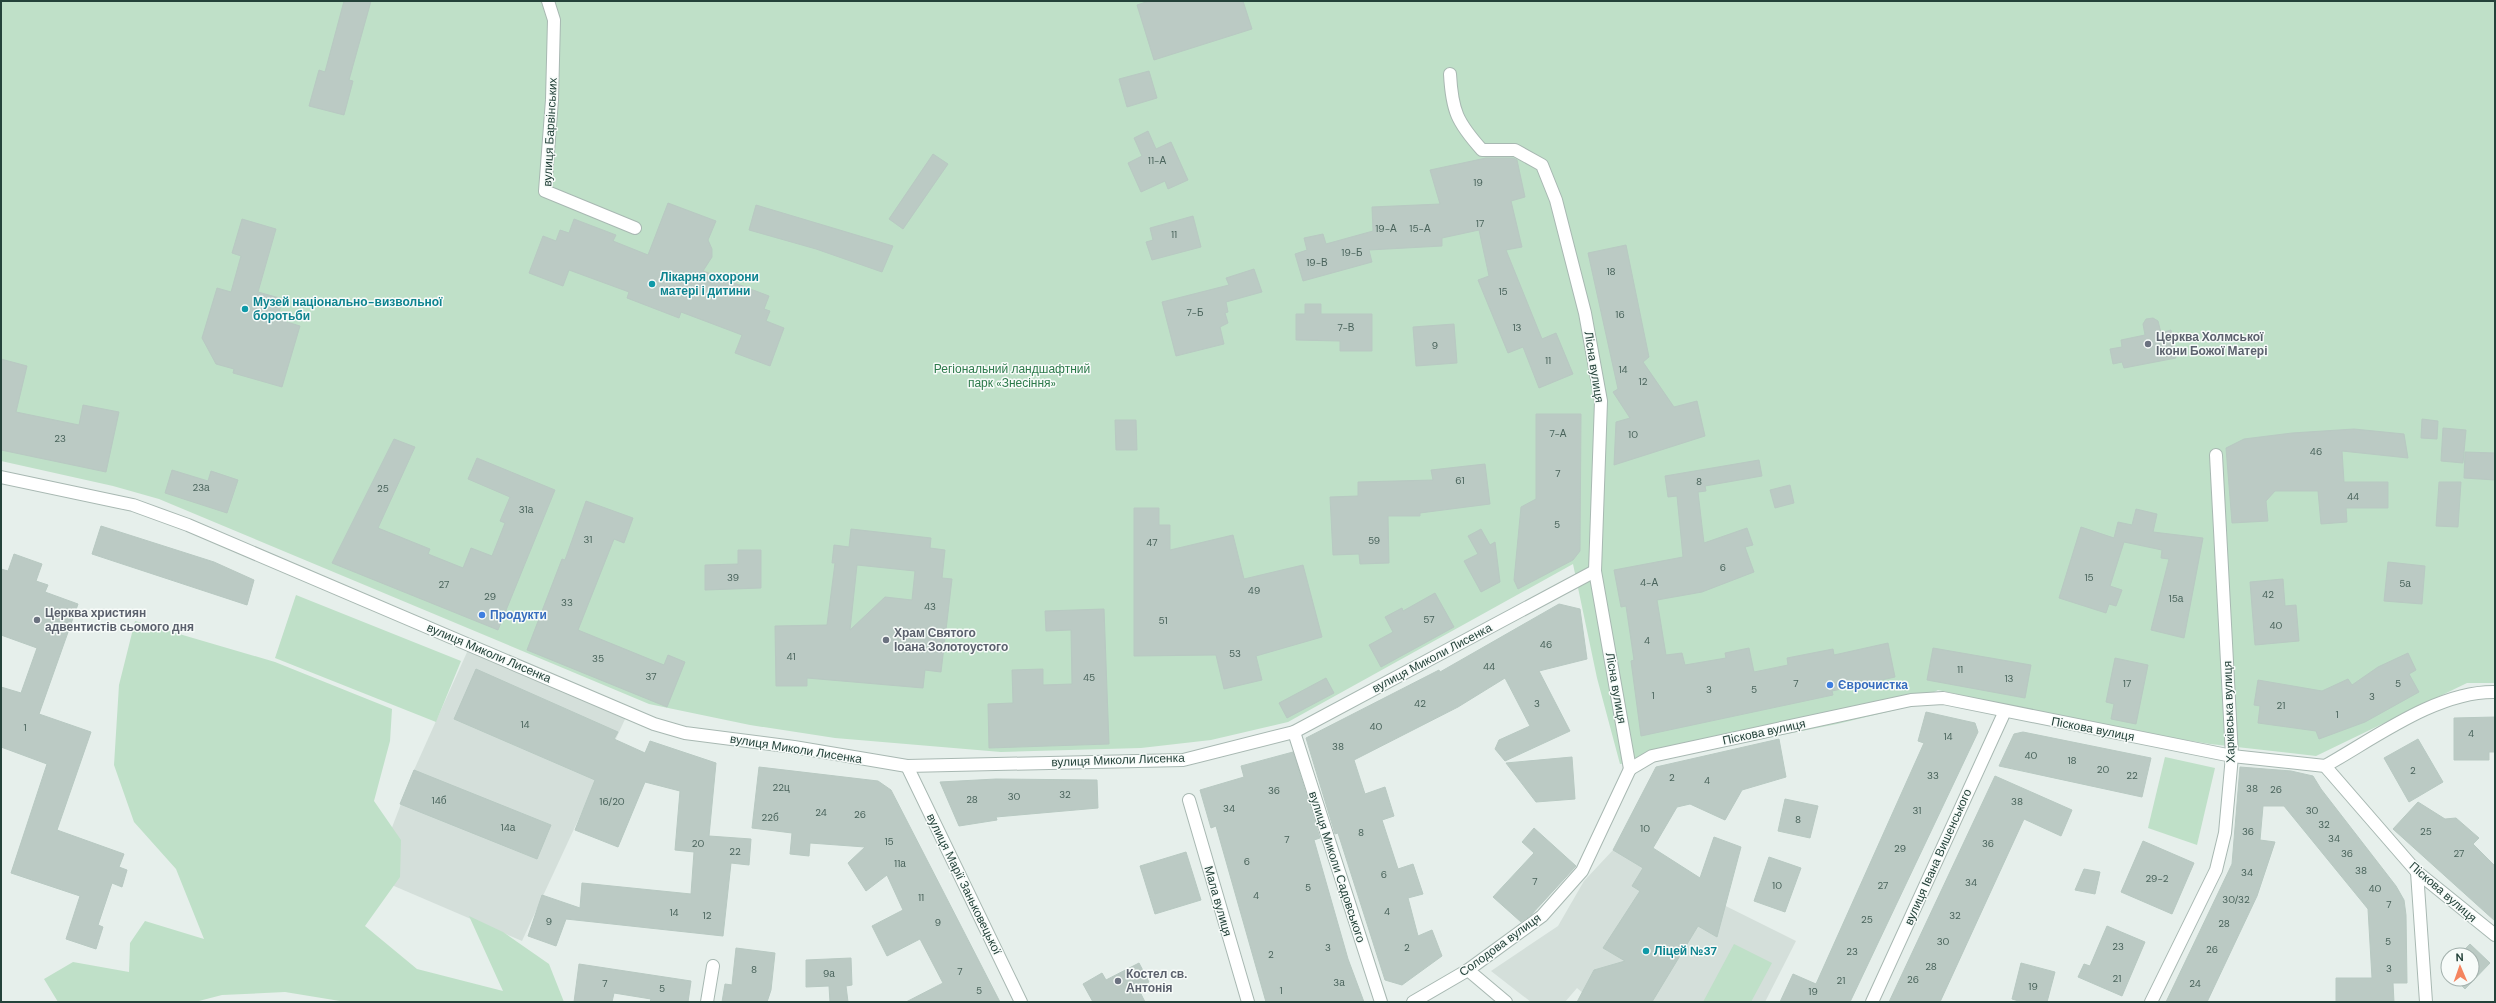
<svg xmlns="http://www.w3.org/2000/svg" width="2496" height="1003" font-family="'DM Sans',sans-serif">
  <style>
    .built { fill: #d4dfda }
    .green { fill: #bfe0c8 }
    .building { fill: #bbcac4; stroke: #b8c9c2; fill-rule: evenodd }
    .lines { fill: none; stroke-linecap: round; stroke-linejoin: round }
    .minor-casing { stroke: #a8b8b2; stroke-width: 14 }
    .minor { stroke: #fff; stroke-width: 12 }
    .culture-dot { fill: #0f9aa8; stroke: #f7fbf9; stroke-width: 1.5 }
    .worship-dot { fill: #6b7280; stroke: #f7fbf9; stroke-width: 1.5 }
    .shop-dot { fill: #3f7fe0; stroke: #f7fbf9; stroke-width: 1.5 }
    .labels { text-anchor: middle; stroke-width: 3; stroke-linejoin: round; paint-order: stroke }
    .number-label { font-size: 10px; fill: #4a645c }
    .street-label { font-size: 12px; fill: #24423a; stroke: #f7fbf9 }
    .culture-label { font-size: 12px; font-weight: bold; fill: #0d838f; stroke: #f7fbf9; text-anchor: start }
    .worship-label { font-size: 12px; font-weight: bold; fill: #5b616d; stroke: #f7fbf9; text-anchor: start }
    .park-label { font-size: 12px; fill: #2d7a4b; stroke: #f7fbf9 }
    .shop-label { font-size: 12px; font-weight: bold; fill: #366cbe; stroke: #f7fbf9; text-anchor: start }
  </style>
  <rect width="100%" height="100%" fill="#e6efeb"/>
  <!-- built -->
  <g class="built">
    <polygon points="468,650 626,717 522,941 373,877 414,770"/>
    <polygon points="1613,850 1796,941 1765,1002 1593,1002 1577,988 1565,1002 1531,1002 1491,971 1558,926 1584,881"/>
  </g>
  <!-- green -->
  <g class="green">
    <polygon points="1,1 2495,1 2495,683 2467,683 2316,756 2210,744 2107,727 1938,690 1904,708 1837,724 1662,759 1620,764 1597,678 1573,564 1288,722 1211,740 1141,748 1001,752 835,738 750,725 649,704 159,499 113,486 1,461"/>
    <polygon points="296,595 461,661 436,722 275,658"/>
    <polygon points="135,621 275,662 392,709 390,741 374,801 401,840 400,877 365,926 417,969 503,991 469,916 503,932 549,964 564,1002 346,1002 285,992 222,995 195,1002 58,1002 44,979 73,962 129,972 130,943 145,921 204,939 176,869 134,822 114,765 119,685"/>
    <polygon points="2165,757 2215,768 2197,845 2148,828"/>
    <polygon points="1734,944 1772,963 1751,1002 1703,1002"/>
  </g>
  <!-- building -->
  <g class="building">
    <polygon points="344,1 371,1 349,80 353,81 344,115 309,106 319,70 325,72"/>
    <polygon points="1149,1 1243,1 1252,29 1154,60 1137,5"/>
    <polygon points="1149,71 1157,98 1127,107 1119,79"/>
    <polygon points="1148,131 1156,149 1171,142 1188,180 1168,189 1165,181 1141,192 1128,163 1142,156 1134,138"/>
    <polygon points="933,154 948,164 903,229 889,219"/>
    <polygon points="1486,158 1513,158 1517,160 1525,197 1511,201 1522,247 1506,250 1542,339 1556,333 1573,374 1539,388 1523,347 1508,353 1478,280 1489,276 1479,230 1442,238 1442,246 1369,250 1372,262 1303,281 1295,254 1307,250 1304,238 1323,234 1326,244 1373,231 1372,207 1440,204 1430,170"/>
    <polygon points="668,203 716,221 708,240 712,249 712,257 703,271 769,296 764,309 770,311 766,321 784,328 770,366 735,353 742,335 681,312 679,318 627,298 629,292 569,270 563,286 529,273 543,236 556,241 560,230 569,233 574,219 616,235 613,241 648,255"/>
    <polygon points="756,205 823,225 893,246 882,272 816,249 749,230"/>
    <polygon points="1193,216 1201,247 1152,260 1146,242 1153,240 1150,228"/>
    <polygon points="242,219 276,229 258,292 283,299 277,319 300,326 282,387 233,373 234,369 216,364 202,338 217,288 231,292 241,256 232,253"/>
    <polygon points="1626,245 1649,357 1643,362 1674,407 1697,401 1705,436 1614,465 1616,422 1630,418 1613,392 1618,389 1588,253"/>
    <polygon points="1254,269 1262,292 1226,302 1228,312 1225,313 1228,323 1220,327 1224,344 1176,356 1162,302 1229,285 1226,278"/>
    <polygon points="1305,304 1321,304 1321,314 1372,314 1372,351 1340,351 1340,341 1296,340 1296,314 1305,314"/>
    <polygon points="2153,318 2158,321 2161,333 2171,330 2176,358 2124,368 2122,362 2113,364 2110,349 2122,347 2121,340 2145,335 2143,324 2146,319"/>
    <polygon points="1454,324 1457,363 1416,366 1413,327"/>
    <polygon points="1,359 27,366 16,412 79,425 83,405 119,412 106,472 1,450"/>
    <polygon points="1536,414 1581,414 1580,551 1573,560 1518,589 1514,580 1521,507 1536,499"/>
    <polygon points="2422,419 2438,421 2437,439 2421,438"/>
    <polygon points="1115,420 1136,420 1137,450 1116,450"/>
    <polygon points="2443,428 2466,430 2463,463 2441,461"/>
    <polygon points="2354,429 2404,434 2408,458 2342,451 2344,482 2388,482 2388,508 2346,508 2347,522 2321,524 2318,491 2275,491 2266,501 2268,521 2232,523 2226,448 2244,439 2292,433"/>
    <polygon points="394,439 415,447 378,528 430,549 428,554 463,568 471,548 492,556 505,523 500,521 510,497 468,479 477,458 555,490 498,630 332,563"/>
    <polygon points="2465,452 2495,453 2495,480 2464,478"/>
    <polygon points="1759,460 1762,476 1705,486 1706,491 1698,492 1704,543 1747,528 1753,545 1745,547 1754,572 1702,592 1657,600 1666,655 1682,653 1685,665 1726,658 1725,653 1749,648 1754,672 1788,665 1787,658 1833,649 1834,655 1888,643 1895,677 1832,691 1833,695 1641,736 1631,661 1634,660 1626,606 1621,607 1614,570 1683,557 1677,496 1668,497 1665,476"/>
    <polygon points="1485,464 1490,504 1420,513 1420,516 1388,516 1389,563 1360,564 1359,554 1333,555 1330,497 1358,496 1358,482 1433,480 1431,470"/>
    <polygon points="172,470 208,481 211,471 238,480 227,513 165,493"/>
    <polygon points="2439,482 2461,482 2458,527 2436,526"/>
    <polygon points="1790,485 1794,503 1775,508 1770,490"/>
    <polygon points="586,501 633,518 624,543 614,539 578,630 664,665 668,655 685,662 667,707 527,650 562,559 565,560"/>
    <polygon points="1134,508 1159,508 1159,525 1170,525 1170,550 1233,535 1244,579 1303,565 1322,637 1256,656 1262,680 1224,689 1216,655 1134,656"/>
    <polygon points="2136,509 2157,514 2153,532 2203,538 2184,638 2151,630 2169,559 2161,558 2162,550 2124,542 2110,586 2122,590 2116,606 2109,604 2106,613 2059,598 2081,527 2114,538 2118,522 2132,525"/>
    <polygon points="101,526 214,562 254,580 247,605 92,554"/>
    <path d="M851 529 931 538 930 548 945 550 942 578 952 579 941 672 925 670 923 688 807 678V686H776L775 626 827 625 835 563H832L834 545 849 547ZM857 565 915 571 912 600 885 597 850 630Z"/>
    <polygon points="1481,529 1490,545 1495,542 1500,582 1481,592 1464,561 1478,554 1468,536"/>
    <polygon points="738,550 761,550 761,588 705,590 705,565 738,564"/>
    <polygon points="14,554 42,564 36,581 48,585 45,592 78,604 39,714 91,732 57,830 124,854 119,867 127,870 122,887 112,883 98,925 103,927 96,949 66,939 80,896 11,873 47,764 1,747 1,687 21,693 37,648 1,635 1,569 8,571"/>
    <polygon points="2388,562 2425,566 2422,604 2384,601"/>
    <polygon points="2283,579 2285,606 2296,605 2299,641 2255,645 2250,582"/>
    <polygon points="1435,593 1454,627 1381,667 1369,645 1393,632 1385,617 1402,608 1403,611"/>
    <polygon points="1559,604 1580,609 1587,659 1539,671 1570,731 1505,761 1495,749 1499,740 1530,726 1505,678 1458,707 1354,760 1365,794 1385,787 1394,816 1382,820 1398,869 1413,864 1423,894 1408,898 1418,936 1432,930 1442,956 1402,985 1385,980 1338,833 1335,834 1306,738 1439,670 1440,672"/>
    <polygon points="1104,609 1109,744 989,748 988,704 1013,703 1012,670 1043,669 1043,685 1072,684 1071,630 1046,631 1045,611"/>
    <polygon points="1933,648 2031,665 2025,698 1927,680"/>
    <polygon points="2408,653 2416,670 2409,674 2419,692 2365,722 2319,739 2316,731 2258,723 2260,706 2254,705 2258,680 2322,691 2348,679 2352,685 2378,667"/>
    <polygon points="2115,658 2148,665 2136,724 2111,719 2114,704 2106,702"/>
    <polygon points="476,669 618,732 614,739 645,753 650,741 716,763 709,836 751,839 749,865 731,863 723,936 566,919 556,946 528,936 542,895 580,908 582,883 691,894 694,852 675,850 680,791 645,782 618,847 575,830 595,780 454,719"/>
    <polygon points="1326,678 1334,693 1287,718 1279,703"/>
    <polygon points="1926,712 1975,723 1978,732 1850,1002 1780,1002 1793,974 1816,984 1924,743 1918,741"/>
    <polygon points="2495,717 2495,752 2489,752 2489,760 2454,760 2454,718"/>
    <polygon points="2023,732 2151,758 2142,797 1999,766 2014,734"/>
    <polygon points="1779,739 1786,777 1742,790 1725,820 1690,804 1677,807 1653,848 1700,878 1714,837 1741,847 1717,937 1698,926 1652,1002 1577,1002 1594,970 1625,961 1603,948 1640,891 1632,886 1643,868 1613,850 1656,767"/>
    <polygon points="2418,739 2443,782 2409,802 2384,758"/>
    <polygon points="1293,752 1320,838 1314,840 1348,959 1364,1002 1266,1002 1216,826 1211,828 1200,790 1244,777 1241,766"/>
    <polygon points="1572,757 1575,799 1536,802 1506,763"/>
    <polygon points="759,767 878,781 891,790 1000,1002 906,1002 943,983 920,939 887,956 872,926 903,910 887,875 866,891 848,863 865,847 810,843 809,856 790,854 792,833 752,828"/>
    <polygon points="2240,767 2291,771 2313,776 2321,789 2396,886 2404,900 2406,915 2407,983 2393,983 2394,1002 2336,1002 2336,978 2372,978 2368,909 2284,806 2263,806 2260,840 2275,842 2257,896 2207,1002 2166,1002 2232,864"/>
    <polygon points="414,770 551,825 537,859 400,804"/>
    <polygon points="1995,776 2072,810 2061,836 2024,819 1940,1002 1889,1002"/>
    <polygon points="996,779 1097,780 1098,808 996,817 997,820 959,826 940,782"/>
    <polygon points="1785,799 1818,806 1810,838 1778,831"/>
    <polygon points="2418,802 2445,819 2456,818 2479,838 2473,844 2495,866 2495,921 2393,829"/>
    <polygon points="1534,828 1576,866 1531,915 1521,922 1493,897 1534,853 1522,842"/>
    <polygon points="2143,841 2194,863 2172,914 2121,892"/>
    <polygon points="1186,852 1201,900 1155,914 1140,866"/>
    <polygon points="1769,857 1801,868 1785,912 1754,901"/>
    <polygon points="2084,869 2100,872 2095,894 2075,890"/>
    <polygon points="2107,926 2145,942 2122,996 2078,977 2084,964 2090,966"/>
    <polygon points="2470,944 2490,963 2465,989 2455,979 2472,979 2472,955 2459,955"/>
    <polygon points="736,948 775,953 771,990 767,1002 722,1002 725,984 732,985"/>
    <polygon points="851,958 852,985 846,986 848,1002 830,1002 829,986 806,987 806,960"/>
    <polygon points="1139,963 1149,982 1138,988 1145,1002 1093,1002 1083,984 1102,973 1106,980"/>
    <polygon points="2021,963 2055,972 2047,1002 2022,1002 2012,999"/>
    <polygon points="579,964 691,981 688,1002 650,1002 651,999 614,993 612,1002 574,1002"/>
  </g>
  <g class="lines">
    <defs>
      <g id="minor">
        <polyline points="548,1 554,20 552,100 545,191 635,228"/>
        <path d="M1450 74C1452 111 1457 122 1482 150H1515L1542 165 1556 200 1585 313 1601 401 1595 571 1630 769"/>
        <polyline points="1,477 133,505 188,525 654,724 685,733 794,747 907,766 1183,760 1294,732 1595,571"/>
        <polyline points="1294,732 1381,1002"/>
        <polyline points="907,766 1021,1002"/>
        <path d="M2325 766C2375 738 2437 691 2495 692"/>
        <polyline points="1630,769 1652,756 1911,700 1943,698 2232,756 2325,766 2417,872 2495,935"/>
        <polyline points="1189,800 1248,1002"/>
        <polyline points="2417,872 2426,1002"/>
        <polyline points="1468,970 1506,1002"/>
        <polyline points="707,1002 713,966"/>
        <polyline points="1413,1002 1468,970 1542,916 1582,871 1630,769"/>
        <polyline points="1872,1002 2005,711"/>
        <polyline points="2151,1002 2216,870 2225,833 2232,756 2216,455"/>
      </g>
    </defs>
    <!-- minor casing -->
    <use href="#minor" class="minor-casing"/>
    <!-- minor -->
    <use href="#minor" class="minor"/>
  </g>
  <!-- markers -->
  <g class="culture-dot">
    <circle cx="652" cy="284" r="4"/>
    <circle cx="245" cy="309" r="4"/>
    <circle cx="1646" cy="951" r="4"/>
  </g>
  <g class="worship-dot">
    <circle cx="2148" cy="344" r="4"/>
    <circle cx="37" cy="620" r="4"/>
    <circle cx="886" cy="640" r="4"/>
    <circle cx="1118" cy="981" r="4"/>
  </g>
  <g class="shop-dot">
    <circle cx="482" cy="615" r="4"/>
    <circle cx="1830" cy="685" r="4"/>
  </g>
  <g class="labels">
    <!-- number labels -->
    <g class="number-label">
      <text x="1157" y="164">11-А</text>
      <text x="1478" y="186">19</text>
      <text x="1480" y="227">17</text>
      <text x="1386" y="232">19-А</text>
      <text x="1420" y="232">15-А</text>
      <text x="1174" y="238">11</text>
      <text x="1352" y="256">19-Б</text>
      <text x="1317" y="266">19-В</text>
      <text x="1611" y="275">18</text>
      <text x="1503" y="295">15</text>
      <text x="1195" y="316">7-Б</text>
      <text x="1620" y="318">16</text>
      <text x="1346" y="331">7-В</text>
      <text x="1517" y="331">13</text>
      <text x="1435" y="349">9</text>
      <text x="1548" y="364">11</text>
      <text x="1623" y="373">14</text>
      <text x="1643" y="385">12</text>
      <text x="1558" y="437">7-А</text>
      <text x="1633" y="438">10</text>
      <text x="60" y="442">23</text>
      <text x="2316" y="455">46</text>
      <text x="1558" y="477">7</text>
      <text x="1460" y="484">61</text>
      <text x="1699" y="485">8</text>
      <text x="201" y="491">23а</text>
      <text x="383" y="492">25</text>
      <text x="2353" y="500">44</text>
      <text x="526" y="513">31а</text>
      <text x="1557" y="528">5</text>
      <text x="588" y="543">31</text>
      <text x="1374" y="544">59</text>
      <text x="1152" y="546">47</text>
      <text x="1723" y="571">6</text>
      <text x="733" y="581">39</text>
      <text x="2089" y="581">15</text>
      <text x="1649" y="586">4-А</text>
      <text x="2405" y="587">5а</text>
      <text x="444" y="588">27</text>
      <text x="1254" y="594">49</text>
      <text x="2268" y="598">42</text>
      <text x="490" y="600">29</text>
      <text x="2176" y="602">15а</text>
      <text x="567" y="606">33</text>
      <text x="930" y="610">43</text>
      <text x="1429" y="623">57</text>
      <text x="1163" y="624">51</text>
      <text x="2276" y="629">40</text>
      <text x="1647" y="644">4</text>
      <text x="1546" y="648">46</text>
      <text x="1235" y="657">53</text>
      <text x="791" y="660">41</text>
      <text x="598" y="662">35</text>
      <text x="1489" y="670">44</text>
      <text x="1960" y="673">11</text>
      <text x="651" y="680">37</text>
      <text x="1089" y="681">45</text>
      <text x="2009" y="682">13</text>
      <text x="1796" y="687">7</text>
      <text x="2127" y="687">17</text>
      <text x="2398" y="687">5</text>
      <text x="1709" y="693">3</text>
      <text x="1754" y="693">5</text>
      <text x="1653" y="699">1</text>
      <text x="2372" y="700">3</text>
      <text x="1420" y="707">42</text>
      <text x="1537" y="707">3</text>
      <text x="2281" y="709">21</text>
      <text x="2337" y="718">1</text>
      <text x="525" y="728">14</text>
      <text x="1376" y="730">40</text>
      <text x="25" y="731">1</text>
      <text x="2471" y="737">4</text>
      <text x="1948" y="740">14</text>
      <text x="1338" y="750">38</text>
      <text x="2031" y="759">40</text>
      <text x="2072" y="764">18</text>
      <text x="2103" y="773">20</text>
      <text x="2413" y="774">2</text>
      <text x="1933" y="779">33</text>
      <text x="2132" y="779">22</text>
      <text x="1672" y="781">2</text>
      <text x="1707" y="784">4</text>
      <text x="781" y="791">22ц</text>
      <text x="2252" y="792">38</text>
      <text x="2276" y="793">26</text>
      <text x="1274" y="794">36</text>
      <text x="1065" y="798">32</text>
      <text x="1014" y="800">30</text>
      <text x="972" y="803">28</text>
      <text x="439" y="804">14б</text>
      <text x="612" y="805">16/20</text>
      <text x="2017" y="805">38</text>
      <text x="1229" y="812">34</text>
      <text x="1917" y="814">31</text>
      <text x="2312" y="814">30</text>
      <text x="821" y="816">24</text>
      <text x="860" y="818">26</text>
      <text x="770" y="821">22б</text>
      <text x="1798" y="823">8</text>
      <text x="2324" y="828">32</text>
      <text x="508" y="831">14а</text>
      <text x="1645" y="832">10</text>
      <text x="2248" y="835">36</text>
      <text x="2426" y="835">25</text>
      <text x="1361" y="836">8</text>
      <text x="2334" y="842">34</text>
      <text x="1287" y="843">7</text>
      <text x="889" y="845">15</text>
      <text x="698" y="847">20</text>
      <text x="1988" y="847">36</text>
      <text x="1900" y="852">29</text>
      <text x="735" y="855">22</text>
      <text x="2347" y="857">36</text>
      <text x="2459" y="857">27</text>
      <text x="1247" y="865">6</text>
      <text x="900" y="867">11а</text>
      <text x="2361" y="874">38</text>
      <text x="2247" y="876">34</text>
      <text x="1384" y="878">6</text>
      <text x="2157" y="882">29-2</text>
      <text x="1535" y="885">7</text>
      <text x="1971" y="886">34</text>
      <text x="1777" y="889">10</text>
      <text x="1883" y="889">27</text>
      <text x="1308" y="891">5</text>
      <text x="2375" y="892">40</text>
      <text x="1256" y="899">4</text>
      <text x="921" y="901">11</text>
      <text x="2236" y="903">30/32</text>
      <text x="2389" y="908">7</text>
      <text x="1387" y="915">4</text>
      <text x="674" y="916">14</text>
      <text x="707" y="919">12</text>
      <text x="1955" y="919">32</text>
      <text x="1867" y="923">25</text>
      <text x="549" y="925">9</text>
      <text x="938" y="926">9</text>
      <text x="2224" y="927">28</text>
      <text x="1943" y="945">30</text>
      <text x="2388" y="945">5</text>
      <text x="2118" y="950">23</text>
      <text x="1328" y="951">3</text>
      <text x="1407" y="951">2</text>
      <text x="2212" y="953">26</text>
      <text x="1852" y="955">23</text>
      <text x="1271" y="958">2</text>
      <text x="1931" y="970">28</text>
      <text x="2389" y="972">3</text>
      <text x="754" y="973">8</text>
      <text x="960" y="975">7</text>
      <text x="829" y="977">9а</text>
      <text x="2117" y="982">21</text>
      <text x="1913" y="983">26</text>
      <text x="1841" y="984">21</text>
      <text x="1339" y="986">3а</text>
      <text x="605" y="987">7</text>
      <text x="2195" y="987">24</text>
      <text x="2033" y="990">19</text>
      <text x="662" y="992">5</text>
      <text x="979" y="994">5</text>
      <text x="1281" y="994">1</text>
      <text x="1813" y="995">19</text>
    </g>
    <!-- street labels -->
    <g class="street-label">
      <text transform="translate(550 132) rotate(-87)" y="4">вулиця Барвінських</text>
      <text transform="translate(1594 367) rotate(81)" y="4">Лісна вулиця</text>
      <text transform="translate(489 653) rotate(23)" y="4">вулиця Миколи Лисенка</text>
      <text transform="translate(1432 658) rotate(-28)" y="4">вулиця Миколи Лисенка</text>
      <text transform="translate(1616 688) rotate(80)" y="4">Лісна вулиця</text>
      <text transform="translate(2229 712) rotate(-92)" y="4">Харківська вулиця</text>
      <text transform="translate(2093 729) rotate(11)" y="4">Піскова вулиця</text>
      <text transform="translate(1764 732) rotate(-12)" y="4">Піскова вулиця</text>
      <text transform="translate(796 749) rotate(9)" y="4">вулиця Миколи Лисенка</text>
      <text transform="translate(1118 760) rotate(-2)" y="4">вулиця Миколи Лисенка</text>
      <text transform="translate(1938 857) rotate(-66)" y="4">вулиця Івана Вишенського</text>
      <text transform="translate(1337 867) rotate(72)" y="4">вулиця Миколи Садовського</text>
      <text transform="translate(964 884) rotate(64)" y="4">вулиця Марії Заньковецької</text>
      <text transform="translate(2443 892) rotate(41)" y="4">Піскова вулиця</text>
      <text transform="translate(1218 901) rotate(74)" y="4">Мала вулиця</text>
      <text transform="translate(1500 945) rotate(-36)" y="4">Солодова вулиця</text>
    </g>
    <!-- culture labels -->
    <g class="culture-label">
      <text x="660" y="281">Лікарня охорони<tspan x="660" dy="14">матері і дитини</tspan></text>
      <text x="253" y="306">Музей національно-визвольної<tspan x="253" dy="14">боротьби</tspan></text>
      <text x="1654" y="955">Ліцей №37</text>
    </g>
    <!-- worship labels -->
    <g class="worship-label">
      <text x="2156" y="341">Церква Холмської<tspan x="2156" dy="14">Ікони Божої Матері</tspan></text>
      <text x="45" y="617">Церква християн<tspan x="45" dy="14">адвентистів сьомого дня</tspan></text>
      <text x="894" y="637">Храм Святого<tspan x="894" dy="14">Іоана Золотоустого</tspan></text>
      <text x="1126" y="978">Костел св.<tspan x="1126" dy="14">Антонія</tspan></text>
    </g>
    <!-- park labels -->
    <g class="park-label">
      <text x="1012" y="373">Регіональний ландшафтний<tspan x="1012" dy="14">парк «Знесіння»</tspan></text>
    </g>
    <!-- shop labels -->
    <g class="shop-label">
      <text x="490" y="619">Продукти</text>
      <text x="1838" y="689">Єврочистка</text>
    </g>
  </g>
  <!-- border -->
  <rect width="2496" height="1003" fill="none" stroke="#24423a" stroke-width="4"/>
  <!-- north arrow -->
  <g transform="translate(2460 967) rotate(358)"><circle r="19" fill="#f7fbf9" stroke="#a3b1ad"/>
  <path d="M0-3L7 15L0 10L-7 15Z" fill="#f4845f"/>
  <text y="-6" font-size="11" font-weight="bold" text-anchor="middle" fill="#24423a">N</text>
  </g>
</svg>
